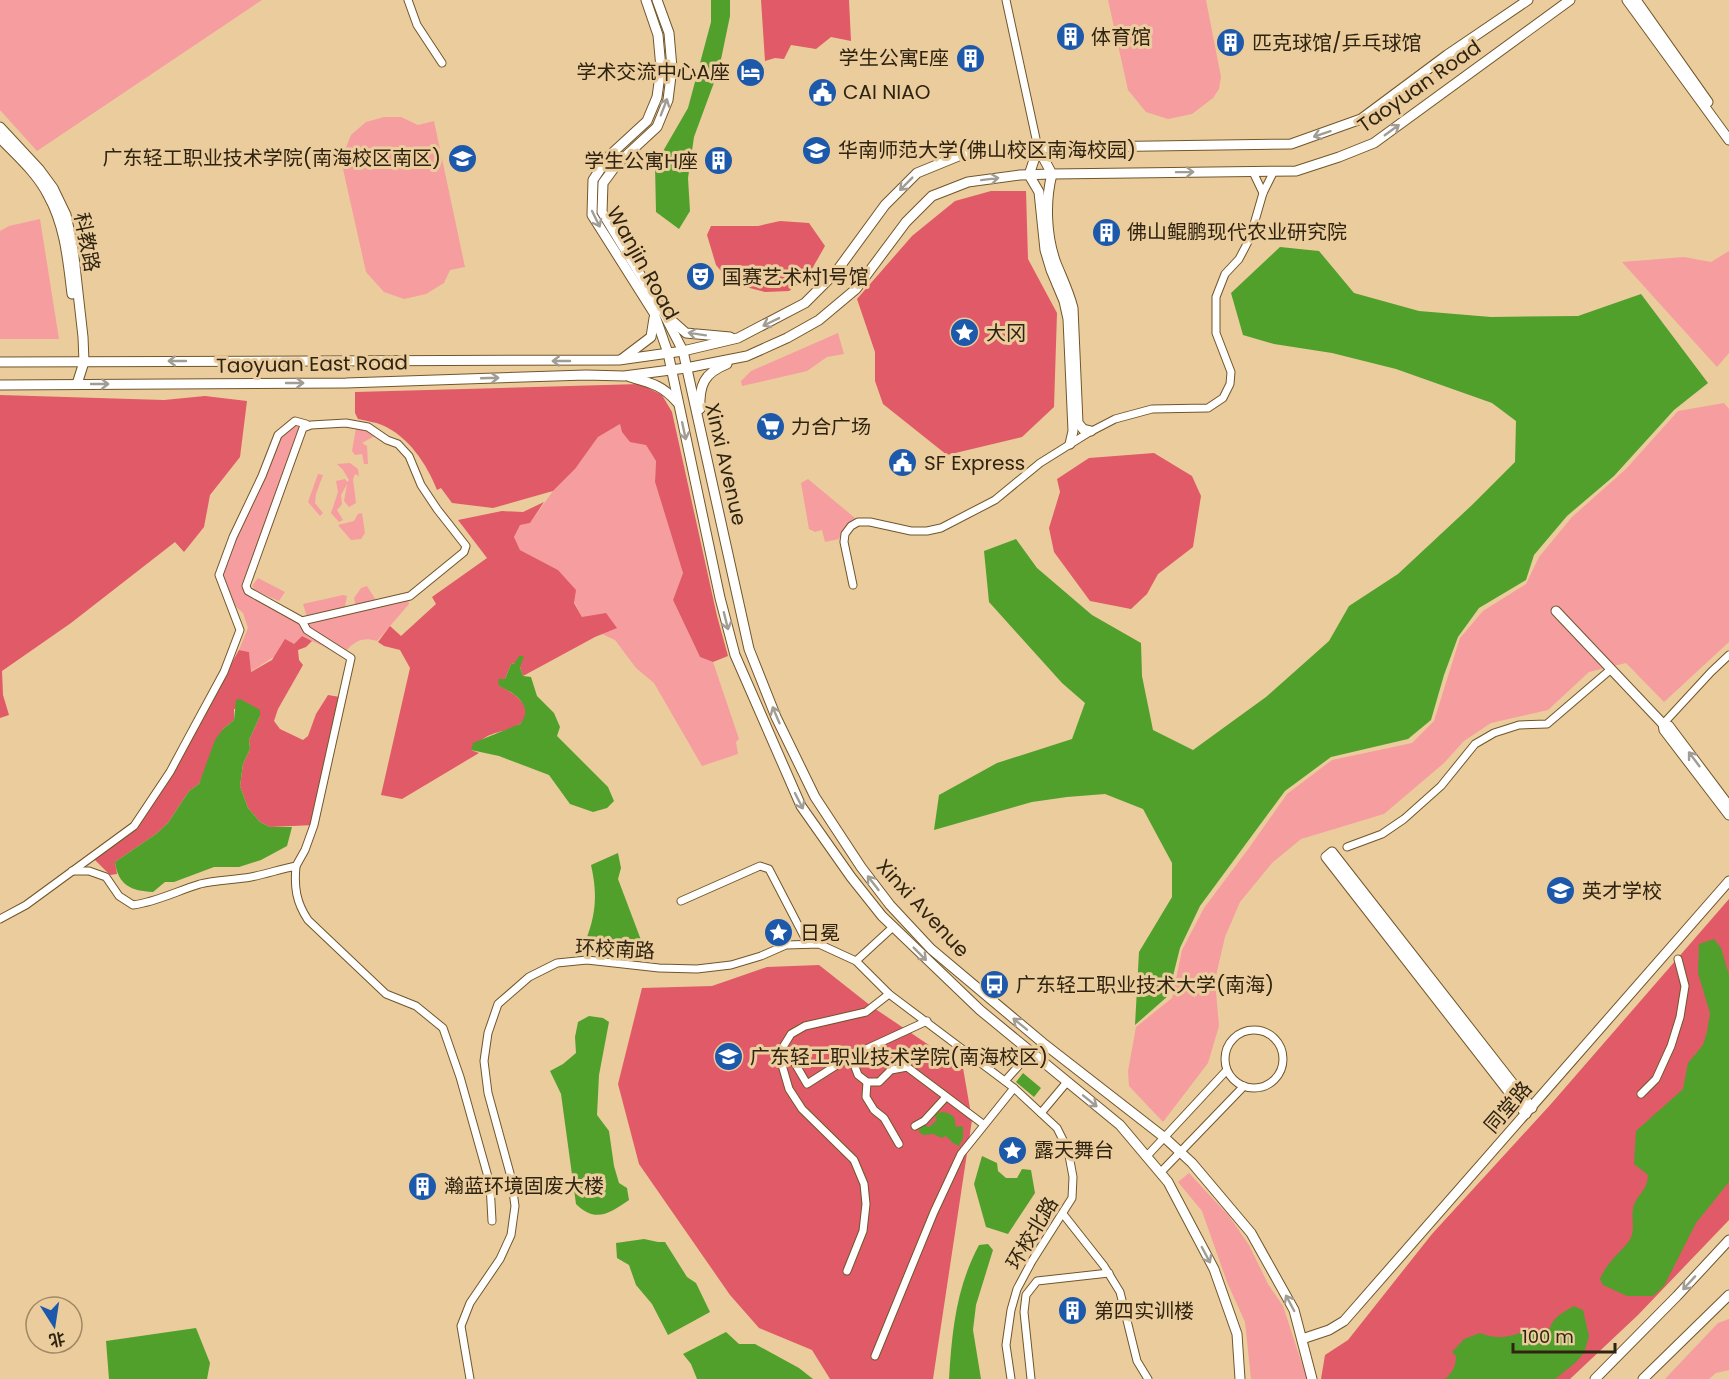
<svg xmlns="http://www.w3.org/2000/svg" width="1729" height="1379" font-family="Poppins,'Noto Sans SC',sans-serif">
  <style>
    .green { fill: #f69da0 }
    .forest { fill: #e15a67 }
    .water { fill: #51a02c }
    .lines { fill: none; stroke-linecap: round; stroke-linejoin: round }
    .street-casing { stroke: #71562a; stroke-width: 9 }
    .secondary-casing { stroke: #71562a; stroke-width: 11 }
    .street { stroke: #fff; stroke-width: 7 }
    .secondary { stroke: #fff; stroke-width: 9 }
    .oneway { stroke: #a19c94 }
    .labels { text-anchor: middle; stroke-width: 6; stroke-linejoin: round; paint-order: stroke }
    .poi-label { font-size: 20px; fill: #2f2411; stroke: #ebcc9d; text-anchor: start }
    .street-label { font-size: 20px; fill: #2f2411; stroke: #ebcc9d }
  </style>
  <rect width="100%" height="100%" fill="#ebcc9d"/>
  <!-- green -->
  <g class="green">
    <polygon points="0,0 262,0 37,151 0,110"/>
    <polygon points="1108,0 1206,0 1221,77 1219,89 1213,98 1192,114 1168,119 1146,112 1128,90"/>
    <polygon points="384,117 401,117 418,125 434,121 465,267 450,270 444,283 426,294 404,299 384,292 366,272 341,160 351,135 366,122"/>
    <polygon points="40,219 59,339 0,339 0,231 9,226"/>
    <polygon points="1729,251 1729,353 1717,367 1622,262 1684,257 1711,262"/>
    <polygon points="838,333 844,354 827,357 807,371 742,386 741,381 751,371"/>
    <polygon points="1724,403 1729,409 1729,642 1664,702 1626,663 1589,672 1548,710 1491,723 1464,741 1444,763 1384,814 1301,839 1272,863 1240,902 1225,937 1215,980 1219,1026 1208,1063 1163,1122 1129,1086 1128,1071 1136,1027 1172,998 1182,950 1204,908 1249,848 1287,794 1332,760 1412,743 1434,721 1460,638 1483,611 1526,584 1539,557 1572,517 1626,469 1678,411"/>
    <polygon points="306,424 246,586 296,621 305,632 334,649 335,652 302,636 294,644 250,672 249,652 239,650 248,628 243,613 232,603 219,575 278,435 295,425"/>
    <polygon points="620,424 646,445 656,461 655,482 683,573 673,600 700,657 713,662 739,739 736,742 738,754 702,766 654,683 636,668 615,640 602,634 616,627 582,617 558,570 520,550 514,537 520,524 530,523 553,491 575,469 598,437"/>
    <polygon points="356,428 368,431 375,436 362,443 367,446 368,464 364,464 362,454 355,455 352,451"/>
    <polygon points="350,463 358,469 359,476 355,474 353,479 356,503 349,507 344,501 347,484 341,495 342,504 337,510 343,520 339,522 331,513 338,492 336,481 345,479 347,482 349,480 343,470 337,464"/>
    <polygon points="318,474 323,475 316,494 315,503 323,513 320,516 308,502"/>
    <polygon points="808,479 855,518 842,531 839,539 825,542 822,530 815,532 809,529 801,483"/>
    <polygon points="362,513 365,533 361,539 351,540 338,525 354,521 358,514"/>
    <polygon points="258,578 285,592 279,601 256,591 252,586"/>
    <polygon points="367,586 377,602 356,607 354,598 361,588"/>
    <polygon points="343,595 347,596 345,607 307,617 303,604"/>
    <path d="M408 598 409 604 377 641C364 637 356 640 347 650L305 625Z"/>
    <polygon points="1189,1173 1229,1216 1249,1245 1268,1284 1283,1306 1307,1379 1251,1379 1245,1322 1227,1282 1202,1211 1178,1182"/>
    <polygon points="1729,1319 1729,1370 1716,1373 1709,1379 1665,1379 1718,1323"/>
  </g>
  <!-- forest -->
  <g class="forest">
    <polygon points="761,0 849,0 851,41 831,37 816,49 791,45 784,59 775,58 765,61"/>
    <polygon points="991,191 1026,191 1028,259 1057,313 1054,407 1022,437 947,455 883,404 875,381 875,352 857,299 912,236 955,201"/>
    <polygon points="780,221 809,223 825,246 808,276 789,291 765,292 731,283 716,265 707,235 711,226 758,226"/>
    <path d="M640 384 662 395 672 412 717 616 728 656 713 662 700 657 673 600 683 573 655 482 656 461 646 445 630 442 622 432 620 424 598 437 575 469 553 491 493 508 452 503 441 488 437 490C427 464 408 436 382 425 375 422 366 421 358 419L355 413V392Z"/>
    <polygon points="0,395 164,400 205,396 247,401 240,457 210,495 204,527 184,552 175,542 71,623 2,671 3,695 9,715 0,718"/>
    <polygon points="1154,453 1192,476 1201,496 1193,547 1158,574 1147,594 1131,609 1090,601 1054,552 1049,528 1060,492 1057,479 1089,458"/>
    <path d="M544 502 530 523 520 525 514 537 520 550 558 570 576 590 574 603 582 617 606 613 617 628 595 637 523 676 520 667 515 663 511 664 505 679H499V686C512 691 538 709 521 723 511 731 496 731 486 737 480 740 476 746 471 750L479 753 402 799 381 795 410 668 400 650 384 646 378 642 390 626 401 636 436 604 432 597 487 558 458 520 502 511 523 512Z"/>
    <polygon points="302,636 312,641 306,647 298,650 299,660 303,665 278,709 274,721 280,729 303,740 308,736 316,714 328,695 340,697 314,825 270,827 260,822 248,808 240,786 243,764 250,749 249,740 260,716 260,710 234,709 234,720 223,729 199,784 189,791 168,823 156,834 115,862 117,874 110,875 93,858 134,826 170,772 239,650 249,652 251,672 272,660 285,639 294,644"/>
    <polygon points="1729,899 1729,1220 1638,1315 1570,1379 1321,1379 1325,1355 1348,1340 1432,1234 1551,1104"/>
    <polygon points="819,965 871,1006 963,1068 972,1120 933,1379 830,1379 812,1350 759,1328 730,1295 639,1164 618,1084 642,988 712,986 767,967"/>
  </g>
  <!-- water -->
  <g class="water">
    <polygon points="711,0 730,0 730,16 719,69 694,137 688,178 690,211 679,229 656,212 655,165 688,108 711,22"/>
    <polygon points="1280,247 1319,251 1354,293 1419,311 1491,317 1578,316 1641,294 1708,383 1674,410 1614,476 1567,516 1534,555 1526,580 1479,608 1458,637 1444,675 1431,720 1408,739 1331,757 1285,791 1200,906 1180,948 1168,996 1135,1025 1139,952 1172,897 1172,863 1143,809 1105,794 1067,797 1032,802 934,830 939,795 997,763 1072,739 1085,703 1062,683 989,602 984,551 1016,539 1037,568 1092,615 1141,643 1142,676 1153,730 1193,750 1266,697 1329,641 1349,606 1398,574 1472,505 1515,462 1516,421 1492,403 1396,369 1332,353 1274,344 1243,335 1231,293"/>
    <path d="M519 656H524L520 667 523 676 531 677 537 696 554 713 560 727 557 736 608 787 614 801 607 808 593 812 570 804 549 775 499 756 471 750 473 743 520 724C535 707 515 693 499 686L498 679H505L511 664 515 663Z"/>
    <path d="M240 699 260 710V716L249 740 250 749 243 764 240 786 248 808 260 822 270 827H292L287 846 261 860 239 867H214L174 882H165L153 892C131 891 118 885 115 862L156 834 168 823 189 791 199 784 215 740 223 729 234 720 236 700Z"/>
    <path d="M618 853 621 868 618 879 641 940 638 951 583 947C596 917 598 896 591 865Z"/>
    <path d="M1714 939 1721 948 1729 975V1182L1696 1223 1664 1286 1653 1296H1627L1603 1285 1600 1279C1607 1262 1618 1255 1629 1241 1636 1231 1631 1219 1633 1209 1636 1194 1647 1193 1648 1175L1634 1164 1636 1131 1683 1089 1688 1063 1703 1045 1707 1032 1710 1013 1698 973 1699 944Z"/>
    <path d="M589 1016 603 1018 609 1022 599 1075 597 1115 609 1131 614 1166 619 1183 627 1188 629 1200C609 1214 595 1223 576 1204L561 1094 550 1071 563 1064 576 1053 575 1037 578 1022Z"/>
    <polygon points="1023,1073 1041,1088 1034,1097 1016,1082"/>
    <polygon points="942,1112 948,1113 954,1117 956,1127 963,1126 963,1138 959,1146 953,1143 946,1136 941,1138 934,1134 923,1135 919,1132 920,1126 924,1125 929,1127 937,1120 934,1114"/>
    <polygon points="982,1156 997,1163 998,1171 1006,1178 1017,1178 1022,1169 1031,1170 1035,1193 1008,1234 986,1227 974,1184"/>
    <polygon points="644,1239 658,1242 665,1242 687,1277 696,1283 710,1312 668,1335 652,1304 636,1285 629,1265 617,1258 616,1243"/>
    <path d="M988 1244 993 1250 976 1305 973 1330 981 1379H949C952 1331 956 1288 979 1245Z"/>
    <path d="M1574 1306 1583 1310 1589 1336 1584 1353 1575 1363 1555 1379H1445C1453 1372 1456 1366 1456 1356L1452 1352 1464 1339 1480 1333C1498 1341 1515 1336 1532 1328L1542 1332 1550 1328C1554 1316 1564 1312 1574 1306Z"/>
    <polygon points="196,1328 210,1363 207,1379 109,1379 106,1341"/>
    <polygon points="726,1332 739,1344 755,1344 799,1368 813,1379 697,1379 691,1364 683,1354"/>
  </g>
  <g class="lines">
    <defs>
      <g id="street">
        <polyline points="408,0 417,25 442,63"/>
        <polyline points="1006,0 1038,148"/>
        <polyline points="1253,172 1263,193"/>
        <polygon points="346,423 368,427 387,440 398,444 409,456 421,485 437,509 466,546 464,552 410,596 302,621 248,591 246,586 303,428 311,425"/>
        <polyline points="853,585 844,542 845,534 851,526 858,522 870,522 911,531 927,531 941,528 995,500 1040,463 1088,433 1115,419 1152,409 1208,408 1223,398 1230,384 1231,372 1216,333 1216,297 1225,274 1239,259 1250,238 1263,193 1274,171"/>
        <polyline points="1663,724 1711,672 1729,655"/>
        <polyline points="1347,847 1382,834 1404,819 1441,786 1475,744 1494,733 1519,725 1547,724 1610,670"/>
        <path d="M296 866C294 887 296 902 308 920L386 994 416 1006 443 1028 460 1077 490 1184 492 1221"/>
        <path d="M72 871H89L106 877 119 896 133 905C156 902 177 891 200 884 216 880 234 880 251 877 266 874 281 869 296 866L305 850 314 825 351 658 307 630 302 621"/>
        <polyline points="681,901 760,866 769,869 808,944"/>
        <polyline points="0,919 26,905 134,826 170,772 185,744 224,672 240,630 219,575 233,537 262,476 278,435 295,421 306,424"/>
        <polyline points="856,961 893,927"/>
        <circle cx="1254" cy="1059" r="29"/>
        <polyline points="851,1056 858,1075 867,1082 879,1082 891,1070 907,1067 983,1124"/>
        <polyline points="793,1060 807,1084 851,1056 927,1021"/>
        <polyline points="1005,1081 1031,1052"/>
        <polyline points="867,1082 866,1097 874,1110 884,1118 899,1144"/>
        <polyline points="1641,1094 1656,1079 1671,1046 1680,1017 1685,986 1678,959"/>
        <polyline points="1041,1113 1067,1082"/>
        <polyline points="915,1126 924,1121 946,1097"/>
        <polyline points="1146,1157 1226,1071"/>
        <polyline points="1160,1173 1244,1086"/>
        <polyline points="1063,1214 1104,1266 1120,1292 1137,1361 1148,1379"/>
        <polyline points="847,1271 863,1231 866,1204 864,1184 854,1160 802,1109 789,1089 780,1058 783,1047 791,1034 805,1026 866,1012 889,994"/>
        <polyline points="875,1356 934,1212 961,1154 1014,1088"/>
        <polyline points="470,1379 461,1326 470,1303 500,1259 511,1235 515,1206 511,1177 488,1093 484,1061 488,1033 498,1004 529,977 557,963 587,960 659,968 697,969 731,965 761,956 786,945 819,944 856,961 889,994 1014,1088 1057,1128 1068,1150 1073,1177 1072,1198 1032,1261 1017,1289 1011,1310 1006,1345 1011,1379"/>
        <polyline points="1031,1379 1024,1312 1026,1295 1037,1281 1109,1273"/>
      </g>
      <g id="secondary">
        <polyline points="646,0 658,35 661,68 657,97 647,121 609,156 593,180 592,215 654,313 668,353 720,598 735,655 801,806 851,877 882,916 980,1010 1120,1125 1168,1182 1214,1269 1237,1334 1240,1379"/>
        <polyline points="657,0 669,33 672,68 668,100 657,127 617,164 603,183 602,212 663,312 683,351 749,649 776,717 815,797 861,867 890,905 931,949 1043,1043 1165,1138 1192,1163 1251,1233 1294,1310 1312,1379"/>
        <polyline points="1627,0 1729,140"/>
        <polyline points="1636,0 1708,102"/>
        <polyline points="0,127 39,169 53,188 66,215 73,248 83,337 84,362 77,384"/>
        <path d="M0 138C17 156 37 173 48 195 65 225 68 261 72 294"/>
        <polyline points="1038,148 1029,175 1039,192 1045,250 1051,270 1064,301 1068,319 1073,431 1070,444"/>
        <path d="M1038 148 1052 174C1045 201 1046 236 1056 263 1062 278 1069 292 1073 308L1078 423 1083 429 1091 431"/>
        <polyline points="668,317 686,333 730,337"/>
        <polyline points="622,359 651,337 654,318"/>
        <polyline points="0,362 619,360 683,351 738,338 805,303 836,272 885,205 917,173 961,155 1018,148 1291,144 1361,119 1447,55 1528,0"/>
        <path d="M630 377C651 383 662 385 677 402"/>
        <polyline points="0,385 346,383 586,375 624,376 686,368 747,356 787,338 819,320 856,289 906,222 932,196 968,182 1020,175 1052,174 1296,171 1339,157 1374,143 1570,0"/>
        <path d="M700 409C699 385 704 373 727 364"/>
        <polyline points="1556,611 1663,724"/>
        <polyline points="1729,806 1669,726 1663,724 1664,730 1729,815"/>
        <polyline points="1526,1114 1326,857 1332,852 1532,1108"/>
        <polyline points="1302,1339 1329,1330 1344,1321 1729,881"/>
        <polyline points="1595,1379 1677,1296 1729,1240"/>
        <polyline points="1643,1379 1729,1295"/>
      </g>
    </defs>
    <!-- street casing -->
    <use href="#street" class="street-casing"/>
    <!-- secondary casing -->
    <use href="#secondary" class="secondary-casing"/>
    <!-- street -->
    <use href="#street" class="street"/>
    <!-- secondary -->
    <use href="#secondary" class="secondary"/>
  </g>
  <!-- one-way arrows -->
  <defs><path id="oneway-shaft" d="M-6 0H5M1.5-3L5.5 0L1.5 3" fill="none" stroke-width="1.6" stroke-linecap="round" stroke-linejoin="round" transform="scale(1.5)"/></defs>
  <g class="oneway">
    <use href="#oneway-shaft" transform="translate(664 107) rotate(-69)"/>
    <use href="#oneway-shaft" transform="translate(1392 130) rotate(-36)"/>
    <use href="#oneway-shaft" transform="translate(1322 134) rotate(162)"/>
    <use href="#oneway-shaft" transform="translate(1185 172) rotate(-1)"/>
    <use href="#oneway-shaft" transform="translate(990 179) rotate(-7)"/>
    <use href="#oneway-shaft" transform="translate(906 184) rotate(135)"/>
    <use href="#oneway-shaft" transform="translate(596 219) rotate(64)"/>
    <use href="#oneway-shaft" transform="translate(771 322) rotate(154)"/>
    <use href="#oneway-shaft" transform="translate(697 334) rotate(-171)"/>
    <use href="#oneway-shaft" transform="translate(177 361) rotate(180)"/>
    <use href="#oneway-shaft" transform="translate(561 361) rotate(180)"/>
    <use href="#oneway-shaft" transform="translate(490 378) rotate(-2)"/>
    <use href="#oneway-shaft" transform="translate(295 383)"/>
    <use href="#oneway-shaft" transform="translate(100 384)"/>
    <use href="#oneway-shaft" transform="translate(684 431) rotate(78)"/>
    <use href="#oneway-shaft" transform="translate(726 621) rotate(76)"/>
    <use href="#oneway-shaft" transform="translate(776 715) rotate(-113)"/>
    <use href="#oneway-shaft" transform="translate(1694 759) rotate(-127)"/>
    <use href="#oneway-shaft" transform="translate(799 801) rotate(63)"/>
    <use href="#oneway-shaft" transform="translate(873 883) rotate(-128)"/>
    <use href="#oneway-shaft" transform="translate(920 954) rotate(45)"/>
    <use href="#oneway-shaft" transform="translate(1020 1024) rotate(-141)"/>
    <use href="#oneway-shaft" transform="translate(1090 1101) rotate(39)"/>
    <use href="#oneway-shaft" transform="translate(1206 1255) rotate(62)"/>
    <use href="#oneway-shaft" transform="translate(1689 1283) rotate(133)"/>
    <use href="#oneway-shaft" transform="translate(1290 1303) rotate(-118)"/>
  </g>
  <!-- icons -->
  <defs>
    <symbol id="building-disc" viewBox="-11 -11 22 22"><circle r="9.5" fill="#1d59aa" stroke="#ebcc9d"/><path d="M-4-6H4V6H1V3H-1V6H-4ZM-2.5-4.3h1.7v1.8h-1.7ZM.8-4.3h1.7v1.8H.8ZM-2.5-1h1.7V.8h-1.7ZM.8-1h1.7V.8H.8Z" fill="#fff"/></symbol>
    <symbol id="hotel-disc" viewBox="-11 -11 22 22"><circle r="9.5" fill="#1d59aa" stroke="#ebcc9d"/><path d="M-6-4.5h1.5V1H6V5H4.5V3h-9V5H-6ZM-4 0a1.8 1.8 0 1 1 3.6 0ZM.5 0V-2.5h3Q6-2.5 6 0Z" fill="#fff"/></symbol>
    <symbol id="civic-disc" viewBox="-11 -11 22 22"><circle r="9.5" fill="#1d59aa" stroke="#ebcc9d"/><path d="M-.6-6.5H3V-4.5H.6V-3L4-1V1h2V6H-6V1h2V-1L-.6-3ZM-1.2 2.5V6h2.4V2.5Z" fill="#fff"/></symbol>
    <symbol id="university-disc" viewBox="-11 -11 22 22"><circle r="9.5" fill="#1d59aa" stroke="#ebcc9d"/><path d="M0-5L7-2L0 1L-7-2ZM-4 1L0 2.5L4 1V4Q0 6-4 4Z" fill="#fff"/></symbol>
    <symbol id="theatre-disc" viewBox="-11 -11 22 22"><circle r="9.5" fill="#1d59aa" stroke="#ebcc9d"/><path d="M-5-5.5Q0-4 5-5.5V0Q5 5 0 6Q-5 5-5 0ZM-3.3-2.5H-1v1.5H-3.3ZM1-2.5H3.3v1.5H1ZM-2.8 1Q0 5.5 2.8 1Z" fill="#fff"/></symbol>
    <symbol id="sight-disc" viewBox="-11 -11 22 22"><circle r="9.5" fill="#1d59aa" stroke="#ebcc9d"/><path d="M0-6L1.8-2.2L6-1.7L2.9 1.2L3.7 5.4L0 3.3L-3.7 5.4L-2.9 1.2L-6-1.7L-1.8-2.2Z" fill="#fff"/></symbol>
    <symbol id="supermarket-disc" viewBox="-11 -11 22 22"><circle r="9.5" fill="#1d59aa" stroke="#ebcc9d"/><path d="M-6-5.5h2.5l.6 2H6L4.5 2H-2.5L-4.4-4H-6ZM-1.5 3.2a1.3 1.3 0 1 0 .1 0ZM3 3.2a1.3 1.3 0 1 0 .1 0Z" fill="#fff"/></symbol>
    <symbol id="school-disc" viewBox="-11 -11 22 22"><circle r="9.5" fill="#1d59aa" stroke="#ebcc9d"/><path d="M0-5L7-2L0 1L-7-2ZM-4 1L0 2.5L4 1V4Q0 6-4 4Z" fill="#fff"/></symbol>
    <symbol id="bus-disc" viewBox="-11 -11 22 22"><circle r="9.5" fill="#1d59aa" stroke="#ebcc9d"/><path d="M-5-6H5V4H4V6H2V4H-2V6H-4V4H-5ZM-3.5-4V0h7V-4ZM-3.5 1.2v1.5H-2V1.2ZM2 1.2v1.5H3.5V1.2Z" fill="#fff"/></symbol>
  </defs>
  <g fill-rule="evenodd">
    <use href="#building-disc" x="1054" y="20" width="33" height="33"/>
    <use href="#building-disc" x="1214" y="26" width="33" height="33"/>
    <use href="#building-disc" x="954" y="42" width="33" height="33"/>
    <use href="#hotel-disc" x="734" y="56" width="33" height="33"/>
    <use href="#civic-disc" x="806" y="76" width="33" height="33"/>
    <use href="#university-disc" x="800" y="134" width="33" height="33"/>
    <use href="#university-disc" x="446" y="142" width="33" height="33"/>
    <use href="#building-disc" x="702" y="144" width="33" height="33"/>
    <use href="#building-disc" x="1090" y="216" width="33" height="33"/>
    <use href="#theatre-disc" x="684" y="260" width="33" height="33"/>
    <use href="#sight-disc" x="948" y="316" width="33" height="33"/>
    <use href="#supermarket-disc" x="754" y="410" width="33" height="33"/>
    <use href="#civic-disc" x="886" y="446" width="33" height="33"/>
    <use href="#school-disc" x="1544" y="874" width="33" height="33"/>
    <use href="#sight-disc" x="762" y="916" width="33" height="33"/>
    <use href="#bus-disc" x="978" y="968" width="33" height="33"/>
    <use href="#university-disc" x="712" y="1040" width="33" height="33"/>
    <use href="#sight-disc" x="996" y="1134" width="33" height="33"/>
    <use href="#building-disc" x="406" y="1170" width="33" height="33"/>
    <use href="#building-disc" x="1056" y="1294" width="33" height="33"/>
  </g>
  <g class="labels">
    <!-- poi labels -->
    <g class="poi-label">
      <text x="1091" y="44">体育馆</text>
      <text x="1252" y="50">匹克球馆/乒乓球馆</text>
      <text x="949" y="65" text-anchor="end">学生公寓E座</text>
      <text x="730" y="79" text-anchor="end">学术交流中心A座</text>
      <text x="843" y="99">CAI NIAO</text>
      <text x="838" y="157">华南师范大学(佛山校区南海校园)</text>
      <text x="441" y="165" text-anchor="end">广东轻工职业技术学院(南海校区南区)</text>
      <text x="698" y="168" text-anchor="end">学生公寓H座</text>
      <text x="1127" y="239">佛山鲲鹏现代农业研究院</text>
      <text x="722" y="284">国赛艺术村1号馆</text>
      <text x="986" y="340">大冈</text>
      <text x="791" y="434">力合广场</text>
      <text x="924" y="470">SF Express</text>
      <text x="1582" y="898">英才学校</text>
      <text x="800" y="940">日冕</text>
      <text x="1016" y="992">广东轻工职业技术大学(南海)</text>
      <text x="750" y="1064">广东轻工职业技术学院(南海校区)</text>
      <text x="1034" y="1157">露天舞台</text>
      <text x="444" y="1193">瀚蓝环境固废大楼</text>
      <text x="1094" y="1318">第四实训楼</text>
    </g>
    <!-- street labels -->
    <g class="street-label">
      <text transform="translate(1419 86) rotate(-35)" y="7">Taoyuan Road</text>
      <text transform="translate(87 242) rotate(79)" y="7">科教路</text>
      <text transform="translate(643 263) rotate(61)" y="7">Wanjin Road</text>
      <text transform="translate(312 364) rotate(-1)" y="7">Taoyuan East Road</text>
      <text transform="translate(726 464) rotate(77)" y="7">Xinxi Avenue</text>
      <text transform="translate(923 908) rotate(47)" y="7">Xinxi Avenue</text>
      <text transform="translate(615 949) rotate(3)" y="7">环校南路</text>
      <text transform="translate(1508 1107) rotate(-49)" y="7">同堂路</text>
      <text transform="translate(1032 1233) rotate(-59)" y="7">环校北路</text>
    </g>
  </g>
  <!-- north arrow -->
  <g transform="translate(54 1325) rotate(168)"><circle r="28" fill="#ebcc9d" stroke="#a08965" stroke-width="1.5"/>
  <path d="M0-4.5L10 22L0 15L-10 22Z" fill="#1d59aa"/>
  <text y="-9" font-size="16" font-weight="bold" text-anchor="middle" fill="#2f2411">北</text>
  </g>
  <!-- scale -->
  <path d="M1513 1343v9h102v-9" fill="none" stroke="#2f2411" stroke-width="3"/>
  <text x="1522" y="1343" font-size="18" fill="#2f2411" stroke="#ebcc9d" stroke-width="4.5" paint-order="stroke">100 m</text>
</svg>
